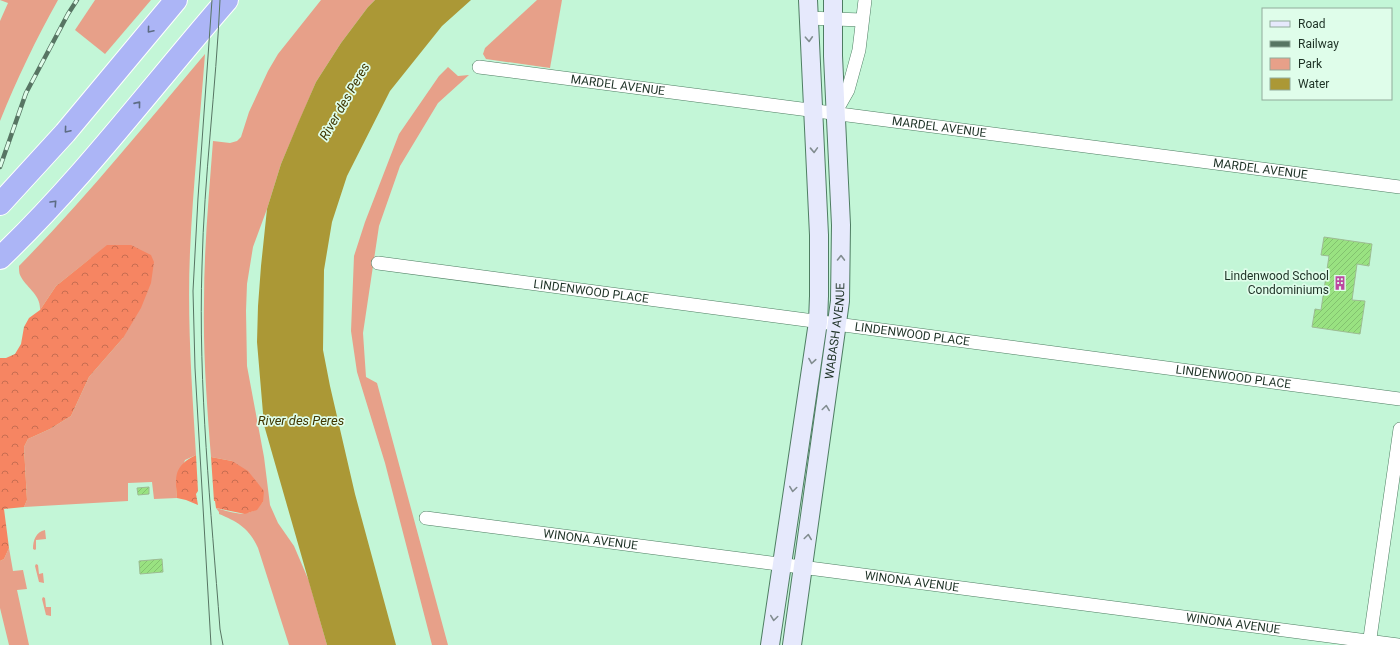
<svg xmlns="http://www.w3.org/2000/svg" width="1400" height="645" font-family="Roboto,sans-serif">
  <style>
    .green { fill: #e7a089 }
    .forest { fill: url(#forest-crowns) }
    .water { fill: #ab9836 }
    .building { fill: url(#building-hatch); stroke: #9dbc93 }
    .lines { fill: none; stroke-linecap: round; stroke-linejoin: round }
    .street-casing { stroke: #4e7d62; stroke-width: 14 }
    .secondary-casing { stroke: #4e7d62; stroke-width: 20 }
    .highway-casing { stroke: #fff; stroke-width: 24 }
    .street { stroke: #fff; stroke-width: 13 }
    .secondary { stroke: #e6e9fc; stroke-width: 18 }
    .highway { stroke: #acb5f6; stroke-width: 22 }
    .tram { stroke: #577563; stroke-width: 1 }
    .rail-casing { stroke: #577563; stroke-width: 4.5 }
    .rail { stroke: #dffdea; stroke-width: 3; stroke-dasharray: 9; stroke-linecap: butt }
    .oneway { stroke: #5d6c83 }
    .oneway2 { stroke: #828d90 }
    .labels { text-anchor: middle; stroke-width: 3.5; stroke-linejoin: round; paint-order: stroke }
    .street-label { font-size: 12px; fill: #1d3125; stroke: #dffdea }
    .poi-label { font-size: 12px; fill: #1d3125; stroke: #dffdea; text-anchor: end }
    .water-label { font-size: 13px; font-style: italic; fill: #403600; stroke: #dffdea }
  </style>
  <defs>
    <pattern id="forest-crowns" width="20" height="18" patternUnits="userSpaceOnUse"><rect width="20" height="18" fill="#f68562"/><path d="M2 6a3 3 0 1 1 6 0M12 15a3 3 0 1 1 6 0" fill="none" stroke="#c76d51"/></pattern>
    <pattern id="building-hatch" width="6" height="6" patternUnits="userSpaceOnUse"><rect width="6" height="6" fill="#99e281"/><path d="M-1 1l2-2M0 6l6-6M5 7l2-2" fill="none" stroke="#83c26f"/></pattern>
  </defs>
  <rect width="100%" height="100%" fill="#c3f6d7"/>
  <!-- green -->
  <g class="green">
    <path d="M0 0H58C36 39 17 79 0 121V21L8 3Z"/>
    <polygon points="95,0 151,0 105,54 75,30"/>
    <path d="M321 0H375L368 7 341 43 316 82 281 164 267 209 253 247 247 284 246 311 247 366 264 457 270 505 278 523 294 546 309 581 327 645H289L258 548C249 528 238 522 219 514V512L216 508C235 513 249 520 263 502L232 461 211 457C207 406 203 354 204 302 204 248 209 194 213 141L230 143 237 141 241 137 249 112 268 71 278 54Z"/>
    <polygon points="537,0 562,0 550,68 486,59 483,54 485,48"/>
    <path d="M205 54C200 120 193 186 190 252 187 320 192 387 196 455L185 460 176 488 177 498 154 499 152 482 128 483V501L24 507 27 500 24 447 28 439 50 429 71 416 89 377 123 338 91 258 56 286 40 310C41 294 26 288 20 275 19 273 19 269 19 266 85 199 144 126 205 54Z"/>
    <polygon points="448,67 458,76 469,75 438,103 400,166 379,226 363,333 366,377 377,383 448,645 432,645 385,463 357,372 351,331 354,256 365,222 399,134 439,76"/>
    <path d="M45 530 46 539 36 540V549L35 550 33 549C33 540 36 532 45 530Z"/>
    <polygon points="9,548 13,571 23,570 27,589 17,590 29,645 9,645 0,608 0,561 4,559"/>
    <polygon points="36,564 38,565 39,574 43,573 44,583 39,582 35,566"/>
    <polygon points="43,597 45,598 46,607 51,607 51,616 46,615 42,599"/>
  </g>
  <!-- forest -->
  <g class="forest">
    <polygon points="107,245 131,245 151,255 154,262 151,283 141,308 123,338 89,377 71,416 50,429 28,439 24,447 27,500 24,507 4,509 9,548 4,559 0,561 0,358 6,358 15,354 21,344 24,327 29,318 40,310 56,286"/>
    <path d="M196 455 198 491 196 494 198 505 186 500 177 498C175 475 174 466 196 455Z"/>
    <polygon points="211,457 232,461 248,471 264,491 263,502 257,510 245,514 216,508 215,501 214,501"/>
  </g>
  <!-- water -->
  <polygon class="water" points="375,0 471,0 442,26 390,91 347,176 332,222 324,270 323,350 330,386 355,494 396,645 327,645 264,425 257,342 258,306 261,266 267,209 281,164 299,121 316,82 341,43 368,7"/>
  <!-- building -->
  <g class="building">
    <polygon points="1324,237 1372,244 1369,266 1357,264 1352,300 1365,301 1360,334 1312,327 1315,309 1321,310 1329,256 1321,255"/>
    <polygon points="149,487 149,494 138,495 137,488"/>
    <polygon points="162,559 163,572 140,574 139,561"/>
  </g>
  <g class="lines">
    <defs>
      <g id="street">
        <polyline points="807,18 862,20"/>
        <path id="s1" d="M479 67 1400 187"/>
        <polyline points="835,113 848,90 859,50 865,0"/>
        <path id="s2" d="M378 263 1400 399"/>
        <path id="s3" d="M426 518 1398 645"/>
        <polyline points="1369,645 1400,429"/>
      </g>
      <g id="secondary">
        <polyline points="770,645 818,322 819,296 819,235 808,0"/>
        <path id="s4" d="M792 645 840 301 841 225 833 56V0"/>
      </g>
      <g id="highway">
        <polyline points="0,204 65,133 176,0"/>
        <path d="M0 258C83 179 152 86 227 0"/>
      </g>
    </defs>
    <!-- street casing -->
    <use href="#street" class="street-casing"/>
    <!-- secondary casing -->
    <use href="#secondary" class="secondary-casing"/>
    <!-- highway casing -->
    <use href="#highway" class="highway-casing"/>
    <!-- street -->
    <use href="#street" class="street"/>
    <!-- secondary -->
    <use href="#secondary" class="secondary"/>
    <!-- highway -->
    <use href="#highway" class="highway"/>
    <!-- tram -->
    <g class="tram">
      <path d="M220 0C216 89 204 177 202 266 198 387 211 508 220 629L223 645"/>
      <polyline points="211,645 195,368 193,291 198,198 212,0"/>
    </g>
    <defs>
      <polyline id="rail" points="0,167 26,93 68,14 77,0"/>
    </defs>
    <!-- rail casing -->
    <use href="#rail" class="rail-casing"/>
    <!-- rail -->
    <use href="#rail" class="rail"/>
  </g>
  <!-- one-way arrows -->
  <defs><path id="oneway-chevron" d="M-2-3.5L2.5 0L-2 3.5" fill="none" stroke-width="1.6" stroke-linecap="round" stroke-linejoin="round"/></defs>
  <g class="oneway">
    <use href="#oneway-chevron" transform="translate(150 30) rotate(130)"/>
    <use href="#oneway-chevron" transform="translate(138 104) rotate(-51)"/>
    <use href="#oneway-chevron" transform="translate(67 130) rotate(130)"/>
    <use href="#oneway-chevron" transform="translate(54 203) rotate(-47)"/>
  </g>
  <g class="oneway2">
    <use href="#oneway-chevron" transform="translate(809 39) rotate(87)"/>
    <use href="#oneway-chevron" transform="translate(814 150) rotate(88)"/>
    <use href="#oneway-chevron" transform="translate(841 258) rotate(-89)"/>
    <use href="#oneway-chevron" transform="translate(812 361) rotate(99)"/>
    <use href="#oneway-chevron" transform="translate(826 408) rotate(-82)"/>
    <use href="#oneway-chevron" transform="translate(793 489) rotate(98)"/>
    <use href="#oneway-chevron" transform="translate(808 537) rotate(-82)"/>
    <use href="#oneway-chevron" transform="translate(774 618) rotate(98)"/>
  </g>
  <!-- icons -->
  <defs>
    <symbol id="building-bare" viewBox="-9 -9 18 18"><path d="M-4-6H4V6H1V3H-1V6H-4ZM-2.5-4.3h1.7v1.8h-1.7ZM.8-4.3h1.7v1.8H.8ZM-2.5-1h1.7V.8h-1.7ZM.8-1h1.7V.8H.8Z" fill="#bc48a0" stroke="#dffdea" stroke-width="2.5" paint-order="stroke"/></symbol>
  </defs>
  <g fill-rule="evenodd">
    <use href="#building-bare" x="1330" y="273" width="20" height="20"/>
  </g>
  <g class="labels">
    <!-- street labels -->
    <g class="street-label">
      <text dy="4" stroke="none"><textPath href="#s1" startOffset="140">MARDEL AVENUE</textPath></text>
      <text dy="4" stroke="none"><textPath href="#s1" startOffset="464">MARDEL AVENUE</textPath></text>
      <text dy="4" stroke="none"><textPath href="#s1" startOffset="788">MARDEL AVENUE</textPath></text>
      <text dy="4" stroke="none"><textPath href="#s2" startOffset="215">LINDENWOOD PLACE</textPath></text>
      <text dy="4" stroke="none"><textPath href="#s4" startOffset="317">WABASH AVENUE</textPath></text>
      <text dy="4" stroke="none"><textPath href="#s2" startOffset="539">LINDENWOOD PLACE</textPath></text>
      <text dy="4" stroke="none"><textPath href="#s2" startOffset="863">LINDENWOOD PLACE</textPath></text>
      <text dy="4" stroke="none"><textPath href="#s3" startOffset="166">WINONA AVENUE</textPath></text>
      <text dy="4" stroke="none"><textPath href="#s3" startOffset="490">WINONA AVENUE</textPath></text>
      <text dy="4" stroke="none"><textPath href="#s3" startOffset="814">WINONA AVENUE</textPath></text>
    </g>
    <!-- poi labels -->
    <g class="poi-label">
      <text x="1329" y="280">Lindenwood School<tspan x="1329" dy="14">Condominiums</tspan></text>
    </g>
    <!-- water labels -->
    <g class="water-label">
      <text transform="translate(344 101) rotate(-60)" y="5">River des Peres</text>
      <text x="301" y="425">River des Peres</text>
    </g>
  </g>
  <!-- legend -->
  <rect x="1262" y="8" width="130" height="92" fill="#dffdea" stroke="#91ab9b"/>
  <rect x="1270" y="21" width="20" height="6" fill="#e6e9fc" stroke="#91ab9b"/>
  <text x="1298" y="28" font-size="12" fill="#1d3125">Road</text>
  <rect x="1270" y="41" width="20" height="6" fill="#577563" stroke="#91ab9b"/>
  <text x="1298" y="48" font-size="12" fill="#1d3125">Railway</text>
  <rect x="1270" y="58" width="20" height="12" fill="#e7a089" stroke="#91ab9b"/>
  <text x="1298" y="68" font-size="12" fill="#1d3125">Park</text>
  <rect x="1270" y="78" width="20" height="12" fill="#ab9836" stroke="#91ab9b"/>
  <text x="1298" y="88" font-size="12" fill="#1d3125">Water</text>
</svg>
